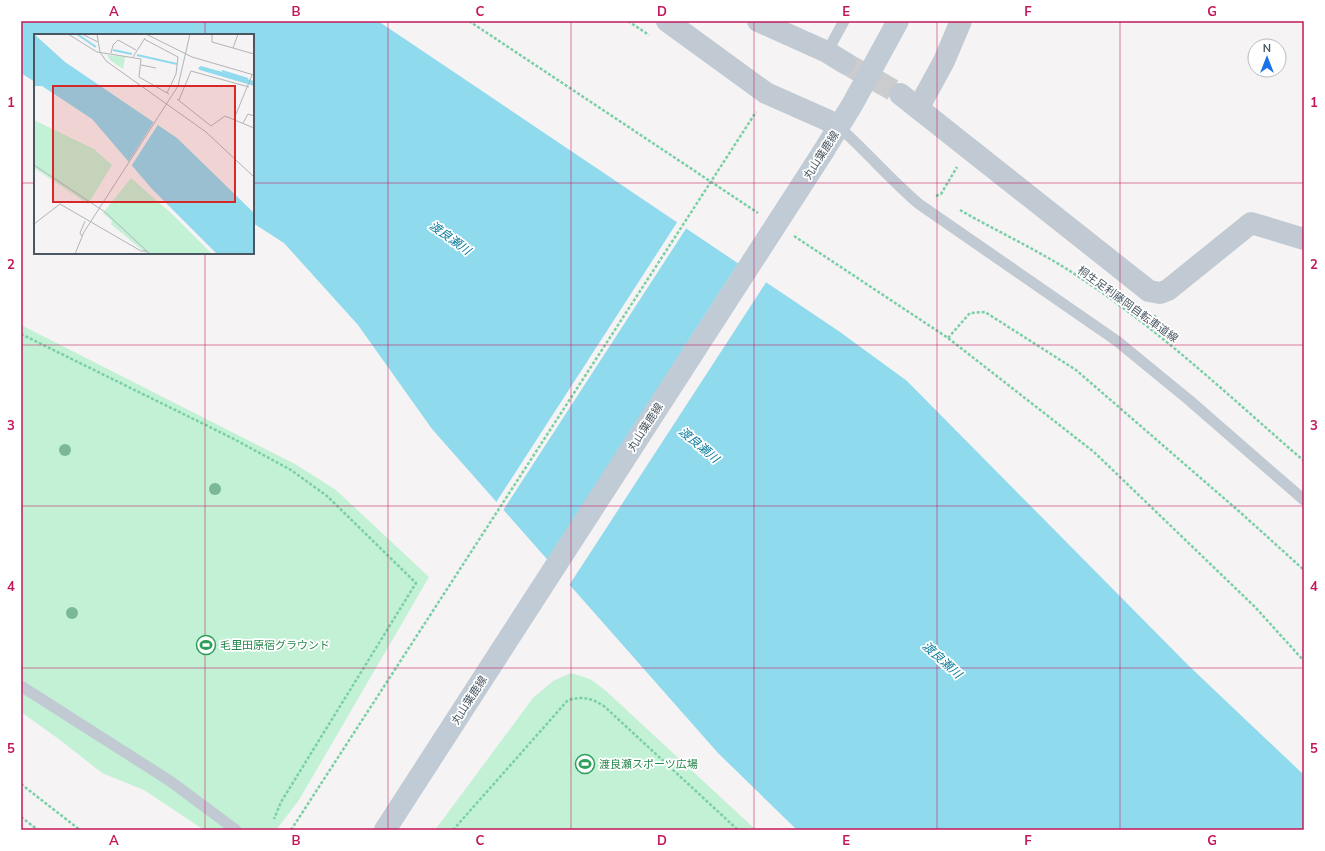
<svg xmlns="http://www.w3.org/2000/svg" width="1325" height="851" font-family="Mulish,'Noto Sans JP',sans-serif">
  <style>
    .green { fill: #c3f1d5 }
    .water { fill: #90daee }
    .pier { fill: #f5f3f3 }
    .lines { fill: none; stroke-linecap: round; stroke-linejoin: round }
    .minor-tunnel { stroke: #caccce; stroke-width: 22; stroke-dasharray: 22 11; stroke-linecap: butt }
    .path { stroke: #7ad0a6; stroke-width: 2.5; stroke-dasharray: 3 2; stroke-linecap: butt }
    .service { stroke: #c1cad2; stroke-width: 11 }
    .minor { stroke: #c1cad2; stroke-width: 22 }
    .secondary { stroke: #c1cbd6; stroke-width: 22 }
    .path-bridge { stroke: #7ad0a6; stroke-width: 2.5; stroke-dasharray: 3 2; stroke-linecap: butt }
    .secondary-bridge { stroke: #c1cbd6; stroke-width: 22 }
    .tree { fill: #7bb799 }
    .grid { fill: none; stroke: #c2185b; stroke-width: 1; stroke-opacity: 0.55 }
    .labels { text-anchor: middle; stroke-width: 3.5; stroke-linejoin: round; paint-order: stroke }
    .street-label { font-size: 11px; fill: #4a5661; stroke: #fff }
    .leisure-label { font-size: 11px; fill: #27864d; stroke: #fff; text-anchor: start }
    .water-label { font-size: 12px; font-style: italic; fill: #0c7c9b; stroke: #fff }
    .inset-river { fill: none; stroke: #90daee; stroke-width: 2 }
    .inset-road { fill: none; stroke: #b1b4b9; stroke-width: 1 }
    .view { fill: #d62828; fill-opacity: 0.15; stroke: #d62828; stroke-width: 2 }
    .inset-edge { fill: none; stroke: #4a5661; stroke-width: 2 }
    .neatline { fill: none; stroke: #c2185b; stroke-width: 1.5 }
    .grid-label { font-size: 13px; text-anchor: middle; font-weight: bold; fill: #c2185b }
  </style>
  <rect width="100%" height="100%" fill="#f5f3f3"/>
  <!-- green -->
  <g class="green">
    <polygon points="21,325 295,464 336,490 429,577 299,800 276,830 204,830 144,790 102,773 60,740 21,712"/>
    <polygon points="571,673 590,679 605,690 756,830 435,830 533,698 553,681"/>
  </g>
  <!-- water -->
  <polygon class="water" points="21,21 378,21 840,332 907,381 1189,666 1304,775 1304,830 797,830 718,753 432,429 358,325 284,243 253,223 253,35 35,35 35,82 21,73"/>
  <!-- pier -->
  <g class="pier">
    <polygon points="678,221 687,227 502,512 495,504"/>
    <polygon points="739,262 767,281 568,587 546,562"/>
  </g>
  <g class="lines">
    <!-- minor-tunnel -->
    <polyline class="minor-tunnel" points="845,63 900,94"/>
    <!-- path -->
    <g class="path">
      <polyline points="469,21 758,213"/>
      <polyline points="628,21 649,35"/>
      <polyline points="936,196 941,194 957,167"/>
      <path d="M960 210C998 232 1040 251 1076 275 1159 329 1230 397 1304 461"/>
      <polyline points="794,236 948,338 1094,452 1255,607 1304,661"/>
      <polyline points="1147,325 1157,314"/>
      <polyline points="21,334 232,438 291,470 327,496 416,583 281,802 274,819"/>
      <polyline points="948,338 970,313 985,312 1076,370 1241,513 1304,570"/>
      <polyline points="21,784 80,830"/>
      <polyline points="21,817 38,830"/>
      <path d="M453 830 568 700C584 696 592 698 605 707L738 830"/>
    </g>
    <!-- service -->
    <g class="service">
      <polyline points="827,52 844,21"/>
      <path d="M839 127C867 152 891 180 919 204L1117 341 1189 400 1304 500"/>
      <polyline points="21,686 170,781 236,830"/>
    </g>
    <!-- minor -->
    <g class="minor">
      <polyline points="667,21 766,93 827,120 839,127"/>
      <polyline points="758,21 827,52 845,63"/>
      <polyline points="900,94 1149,291 1160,293 1168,290 1251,223 1304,239"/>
      <polyline points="919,107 944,61 961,21"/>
    </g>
    <!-- secondary -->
    <polyline class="secondary" points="823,152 852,105 898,21"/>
    <!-- path-bridge -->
    <polyline class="path-bridge" points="291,830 756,112"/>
    <!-- secondary-bridge -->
    <polyline class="secondary-bridge" points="385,830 823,152"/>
  </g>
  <!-- trees -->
  <g class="tree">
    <circle cx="65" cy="450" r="6"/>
    <circle cx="215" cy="489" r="6"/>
    <circle cx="72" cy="613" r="6"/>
  </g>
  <!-- grid -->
  <path class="grid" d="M205 21V35M388 21V830M571 21V830M754 21V830M937 21V830M1120 21V830M21 183H35M253 183H1304M205 253V830M21 345H1304M21 506H1304M21 668H1304"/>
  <!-- icons -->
  <defs>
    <symbol id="stadium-ring" viewBox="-11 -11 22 22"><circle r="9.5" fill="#fff" stroke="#2e9e5b" stroke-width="1.5"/><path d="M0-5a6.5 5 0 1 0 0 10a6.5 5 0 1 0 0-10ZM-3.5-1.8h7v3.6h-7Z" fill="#2e9e5b"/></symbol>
  </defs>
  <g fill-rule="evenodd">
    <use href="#stadium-ring" x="195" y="634" width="22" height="22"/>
    <use href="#stadium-ring" x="574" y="753" width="22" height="22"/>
  </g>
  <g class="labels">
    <!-- street labels -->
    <g class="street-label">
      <text transform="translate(821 155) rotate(-57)" y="4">丸山葉鹿線</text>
      <text transform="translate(1128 304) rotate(36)" y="4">桐生足利藤岡自転車道線</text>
      <text transform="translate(645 427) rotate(-57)" y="4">丸山葉鹿線</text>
      <text transform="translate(469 700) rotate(-57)" y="4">丸山葉鹿線</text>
    </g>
    <!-- leisure labels -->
    <g class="leisure-label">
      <text x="220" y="649">毛里田原宿グラウンド</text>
      <text x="599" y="768">渡良瀬スポーツ広場</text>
    </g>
    <!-- water labels -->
    <g class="water-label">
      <text transform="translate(450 238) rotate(36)" y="4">渡良瀬川</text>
      <text transform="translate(699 445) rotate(40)" y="4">渡良瀬川</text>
      <text transform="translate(942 660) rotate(42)" y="4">渡良瀬川</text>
    </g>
  </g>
  <!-- overview -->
  <g transform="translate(34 34)">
    <rect width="220" height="220" fill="#f5f3f3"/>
    <path d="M73 21 91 23 89 35 76 26ZM0 86 60 115 78 131 54 170 0 134ZM97 144 138 180 178 220H113L77 190 78 187 69 179Z" fill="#c3f1d5"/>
    <path d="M0 0 31 28 143 104 220 179V220H183L118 155 58 85 8 52H0ZM167 32 220 47V52L166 36 164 34Z" fill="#90daee"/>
    <path d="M121 86 125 89 96 134 93 130Z" fill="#f5f3f3"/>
    <path class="inset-river" d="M43 0 62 13M79 16 98 20M103 21 143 30M188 37 214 45"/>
    <path class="inset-road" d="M34 0 63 18 107 25 105 43 135 60M48 0 64 8M63 0 66 18 72 27 172 98 220 143M112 0 158 23 220 41M178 0V8L220 20M110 5 144 23 142 40 133 59M199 14 204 0M77 19 79 11 84 6 102 16M99 23 111 4M107 31 122 34M143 65 177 92 191 82 220 94M145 66 157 37 215 53M200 85 218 41M209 89 214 80 220 82M0 131 71 178 116 220M0 190 26 170 107 217H113M48 202 46 199 51 187M41 220 50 198 144 52 156 0"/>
    <path class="view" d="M19 52H201V168H19Z"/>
    <rect width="220" height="220" class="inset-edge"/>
  </g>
  <!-- border -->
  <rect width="1325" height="851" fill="none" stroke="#ffffff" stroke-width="44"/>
  <!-- north arrow -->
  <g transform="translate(1267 58)"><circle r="19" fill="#ffffff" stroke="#b7bbc0"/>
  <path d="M0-3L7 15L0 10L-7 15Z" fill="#1a73e8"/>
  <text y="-6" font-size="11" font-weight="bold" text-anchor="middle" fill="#4a5661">N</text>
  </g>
  <rect x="22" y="22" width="1281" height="807" class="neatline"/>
  <g class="grid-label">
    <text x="114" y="16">A</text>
    <text x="296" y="16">B</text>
    <text x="480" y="16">C</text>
    <text x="662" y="16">D</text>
    <text x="846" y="16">E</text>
    <text x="1028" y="16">F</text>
    <text x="1212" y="16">G</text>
    <text x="11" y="107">1</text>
    <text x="1314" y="107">1</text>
    <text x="11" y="269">2</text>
    <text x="1314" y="269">2</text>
    <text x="11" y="430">3</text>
    <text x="1314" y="430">3</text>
    <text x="11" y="591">4</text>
    <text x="1314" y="591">4</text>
    <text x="11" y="753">5</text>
    <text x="1314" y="753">5</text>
    <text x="114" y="845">A</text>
    <text x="296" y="845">B</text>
    <text x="480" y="845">C</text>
    <text x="662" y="845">D</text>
    <text x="846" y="845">E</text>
    <text x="1028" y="845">F</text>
    <text x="1212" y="845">G</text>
  </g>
</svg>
